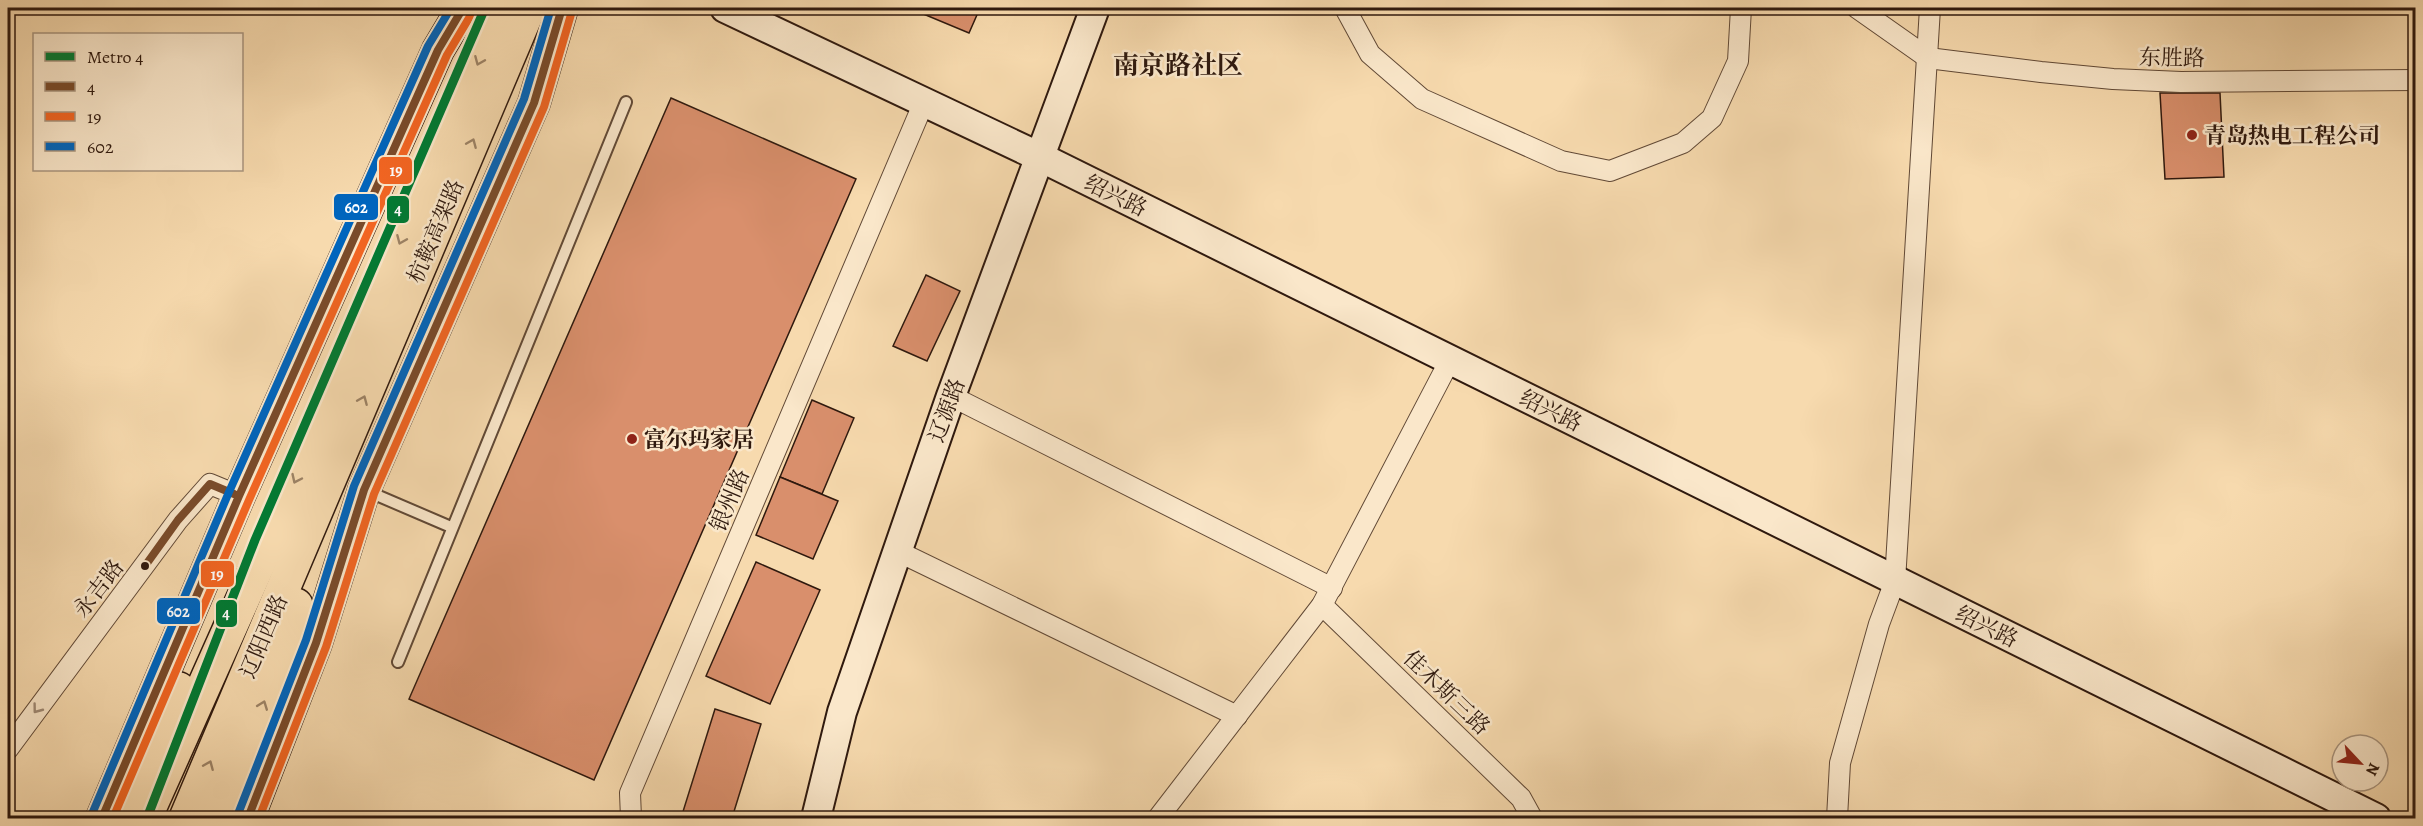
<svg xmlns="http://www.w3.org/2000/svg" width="2423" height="826" font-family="Alegreya,'Noto Serif SC',serif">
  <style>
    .building { fill: #d98f6c; stroke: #2f190e; stroke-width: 1.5 }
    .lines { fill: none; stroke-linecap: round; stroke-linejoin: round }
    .lane-casing { stroke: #614936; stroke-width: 14 }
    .street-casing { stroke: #614936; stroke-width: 22 }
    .secondary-casing { stroke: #2f190e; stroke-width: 32 }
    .primary-casing { stroke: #2f190e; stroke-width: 34 }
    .highway-casing { stroke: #2f190e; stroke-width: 36 }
    .lane { stroke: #fae7ca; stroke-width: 10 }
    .street { stroke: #fae7ca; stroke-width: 20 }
    .secondary { stroke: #fae7ca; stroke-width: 28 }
    .primary { stroke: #f7daae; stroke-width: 32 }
    .highway { stroke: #f7daae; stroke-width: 33 }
    .bus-1-casing { stroke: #fae7ca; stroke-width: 12 }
    .bus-2-casing { stroke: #fae7ca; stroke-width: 12 }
    .bus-3-casing { stroke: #fae7ca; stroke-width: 12 }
    .bus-1 { stroke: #7a4b2a; stroke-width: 8 }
    .bus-2 { stroke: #f26522; stroke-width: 8 }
    .bus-3 { stroke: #0065bd; stroke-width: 8 }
    .metro-1-casing { stroke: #fae7ca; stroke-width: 14 }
    .metro-1 { stroke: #007a33; stroke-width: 9 }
    .oneway { stroke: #9d8366 }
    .oneway2 { stroke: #9f8a75 }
    .poi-dot { fill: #8f2418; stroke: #fae7ca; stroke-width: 2 }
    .bus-dot { fill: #2f190e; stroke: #fae7ca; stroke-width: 2 }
    .labels { text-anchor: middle; stroke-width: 5; stroke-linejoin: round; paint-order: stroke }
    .street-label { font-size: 22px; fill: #2f190e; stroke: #fae7ca }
    .poi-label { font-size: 22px; font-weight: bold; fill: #2f190e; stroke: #fae7ca; text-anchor: start }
    .quarter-label { font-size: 26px; font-weight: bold; fill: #2f190e; stroke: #fae7ca }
    .line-badge { stroke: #fae7ca; stroke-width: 2 }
    .badge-label { font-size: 16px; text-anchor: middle; font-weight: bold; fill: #fff }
  </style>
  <rect width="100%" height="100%" fill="#f7daae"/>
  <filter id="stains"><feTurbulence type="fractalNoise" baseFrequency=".00333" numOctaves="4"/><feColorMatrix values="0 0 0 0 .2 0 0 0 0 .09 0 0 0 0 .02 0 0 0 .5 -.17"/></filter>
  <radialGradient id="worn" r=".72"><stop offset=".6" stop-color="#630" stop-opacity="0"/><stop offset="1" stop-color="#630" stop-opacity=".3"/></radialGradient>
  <!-- building -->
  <g class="building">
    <polygon points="909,8 980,8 969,33"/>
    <polygon points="2160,93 2220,93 2224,177 2165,179"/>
    <polygon points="671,98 856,179 594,780 409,699"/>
    <polygon points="926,275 960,291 927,361 893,346"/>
    <polygon points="812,400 854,418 822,494 780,477"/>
    <polygon points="780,477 838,501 813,559 756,535"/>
    <polygon points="756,562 820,590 770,704 706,676"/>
    <polygon points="715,709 761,724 732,818 681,818"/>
  </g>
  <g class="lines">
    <defs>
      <g id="lane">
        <polyline points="367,491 451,527"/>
        <polyline points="398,662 626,102"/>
      </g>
      <g id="street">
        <polyline points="1345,8 1370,54 1422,99 1561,161 1610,171 1683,143 1712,118 1738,61 1741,8"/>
        <polyline points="1857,8 1928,58 2041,72 2113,79 2181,82 2416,80"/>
        <polyline points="951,396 1332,588"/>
        <polyline points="897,551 1237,716"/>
        <polyline points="1322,605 1521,798 1532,818"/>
        <polyline points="8,749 178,520 210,484 239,496"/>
        <polyline points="631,818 630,793 924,102"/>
        <polyline points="1158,818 1322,605 1450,360"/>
        <polyline points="1837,818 1840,763 1879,624 1895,581 1930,8"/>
      </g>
      <g id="secondary">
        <polyline points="725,8 1040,157 2376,818"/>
        <polyline points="816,818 842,712 951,396 1095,8"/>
      </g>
      <g id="primary">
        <polyline points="102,818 239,496 438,50 463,8"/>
        <polyline points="248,818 316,643 364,490 534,103 562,8"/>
      </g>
      <g id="highway">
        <polyline points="120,818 145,756 179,689"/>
        <polyline points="145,818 313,442 502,8"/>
        <polyline points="186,818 529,8"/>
        <polyline points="218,818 278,666 296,605"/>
      </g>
    </defs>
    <!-- lane casing -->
    <use href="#lane" class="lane-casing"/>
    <!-- street casing -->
    <use href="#street" class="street-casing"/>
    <!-- secondary casing -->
    <use href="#secondary" class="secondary-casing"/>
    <!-- primary casing -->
    <use href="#primary" class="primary-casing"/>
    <!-- highway casing -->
    <use href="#highway" class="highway-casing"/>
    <!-- lane -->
    <use href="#lane" class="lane"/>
    <!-- street -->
    <use href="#street" class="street"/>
    <!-- secondary -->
    <use href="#secondary" class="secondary"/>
    <!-- primary -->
    <use href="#primary" class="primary"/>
    <!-- highway -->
    <use href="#highway" class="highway"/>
    <defs>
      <g id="bus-1">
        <polyline points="145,566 178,520 210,484 234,494"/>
        <polyline points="102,818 239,496 438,50 463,8"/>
        <polyline points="248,818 316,643 364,490 534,103 562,8"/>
      </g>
      <g id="bus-2">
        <polyline points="113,818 249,500 447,55 472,13"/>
        <polyline points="259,818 326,647 374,494 544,107 572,11"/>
      </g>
      <g id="bus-3">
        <polyline points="92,814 229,492 428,46 451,8"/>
        <polyline points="238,814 306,640 354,486 524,99 551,8"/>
      </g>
    </defs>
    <!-- bus-1 casing -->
    <use href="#bus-1" class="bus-1-casing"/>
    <!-- bus-2 casing -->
    <use href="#bus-2" class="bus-2-casing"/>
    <!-- bus-3 casing -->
    <use href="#bus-3" class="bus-3-casing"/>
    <!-- bus-1 -->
    <use href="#bus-1" class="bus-1"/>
    <!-- bus-2 -->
    <use href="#bus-2" class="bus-2"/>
    <!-- bus-3 -->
    <use href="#bus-3" class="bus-3"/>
    <defs>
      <polyline id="metro-1" points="147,818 255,540 485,8"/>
    </defs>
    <!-- metro-1 casing -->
    <use href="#metro-1" class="metro-1-casing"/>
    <!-- metro-1 -->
    <use href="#metro-1" class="metro-1"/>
  </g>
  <!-- one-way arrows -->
  <defs><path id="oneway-chevron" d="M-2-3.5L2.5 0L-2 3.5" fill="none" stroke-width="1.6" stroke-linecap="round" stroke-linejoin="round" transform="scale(1.5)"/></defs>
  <g class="oneway">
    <use href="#oneway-chevron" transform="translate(479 61) rotate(113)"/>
    <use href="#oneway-chevron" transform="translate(472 143) rotate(-67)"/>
    <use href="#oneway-chevron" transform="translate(401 240) rotate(113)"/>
    <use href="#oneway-chevron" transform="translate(363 400) rotate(-67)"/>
    <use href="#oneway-chevron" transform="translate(296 479) rotate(115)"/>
    <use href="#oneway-chevron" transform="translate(263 705) rotate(-69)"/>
    <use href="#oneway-chevron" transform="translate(209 765) rotate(-67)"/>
  </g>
  <use class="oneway2" href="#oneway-chevron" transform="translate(37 709) rotate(127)"/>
  <!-- markers -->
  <g class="poi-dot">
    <circle cx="2192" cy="135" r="6"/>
    <circle cx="632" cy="439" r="6"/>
  </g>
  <circle class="bus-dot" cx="145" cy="566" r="5"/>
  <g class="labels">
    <!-- street labels -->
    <g class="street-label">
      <text transform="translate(2172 57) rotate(1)" y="8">东胜路</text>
      <text transform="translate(1116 195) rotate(26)" y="8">绍兴路</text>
      <text transform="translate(435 231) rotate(-67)" y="8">杭鞍高架路</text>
      <text transform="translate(946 410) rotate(-70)" y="8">辽源路</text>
      <text transform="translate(1551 410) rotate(26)" y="8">绍兴路</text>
      <text transform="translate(729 500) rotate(-67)" y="8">银州路</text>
      <text transform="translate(98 588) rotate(-52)" y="8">永吉路</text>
      <text transform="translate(1987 626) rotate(26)" y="8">绍兴路</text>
      <text transform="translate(263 636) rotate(-67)" y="8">辽阳西路</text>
      <text transform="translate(1447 692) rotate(44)" y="8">佳木斯三路</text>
    </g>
    <!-- poi labels -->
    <g class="poi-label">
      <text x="2204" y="143">青岛热电工程公司</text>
      <text x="644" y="447">富尔玛家居</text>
    </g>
    <!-- quarter labels -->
    <g class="quarter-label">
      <text x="1178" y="74">南京路社区</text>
    </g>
  </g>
  <g class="line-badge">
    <rect x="378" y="156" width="35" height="29" rx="6" fill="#f26522"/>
    <rect x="333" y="193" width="46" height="28" rx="6" fill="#0065bd"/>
    <rect x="386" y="195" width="24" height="29" rx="6" fill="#007a33"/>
    <rect x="200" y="560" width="35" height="28" rx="6" fill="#f26522"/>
    <rect x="156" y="597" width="45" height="28" rx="6" fill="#0065bd"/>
    <rect x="215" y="599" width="23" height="29" rx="6" fill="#007a33"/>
  </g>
  <g class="badge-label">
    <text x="396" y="176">19</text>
    <text x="356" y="213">602</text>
    <text x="398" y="215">4</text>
    <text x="217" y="580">19</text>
    <text x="178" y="617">602</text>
    <text x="226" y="619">4</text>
  </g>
  <!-- margin -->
  <rect width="2423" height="826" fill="none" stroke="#f7daae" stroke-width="30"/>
  <rect x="9" y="9" width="2405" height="808" fill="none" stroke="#2f190e" stroke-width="3"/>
  <rect x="15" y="15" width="2393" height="796" fill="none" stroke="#2f190e" stroke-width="1.5"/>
  <!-- legend -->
  <rect x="33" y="33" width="210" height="138" fill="#fae7ca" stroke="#a9957f" stroke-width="1.5"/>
  <rect x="45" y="52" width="30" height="9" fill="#007a33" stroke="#a9957f" stroke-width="1.5"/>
  <text x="87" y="63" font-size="18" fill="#2f190e">Metro 4</text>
  <rect x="45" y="82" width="30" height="9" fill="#7a4b2a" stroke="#a9957f" stroke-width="1.5"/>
  <text x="87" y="93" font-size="18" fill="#2f190e">4</text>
  <rect x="45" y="112" width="30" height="9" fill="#f26522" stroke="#a9957f" stroke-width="1.5"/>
  <text x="87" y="123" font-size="18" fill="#2f190e">19</text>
  <rect x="45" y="142" width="30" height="9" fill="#0065bd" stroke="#a9957f" stroke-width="1.5"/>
  <text x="87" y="153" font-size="18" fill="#2f190e">602</text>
  <!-- north arrow -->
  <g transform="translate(2360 763) rotate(116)"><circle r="28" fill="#fae7ca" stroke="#a9957f" stroke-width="1.5"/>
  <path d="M0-4.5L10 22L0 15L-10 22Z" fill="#8f2418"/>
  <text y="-9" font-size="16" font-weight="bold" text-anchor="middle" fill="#2f190e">N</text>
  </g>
  <rect width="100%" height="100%" filter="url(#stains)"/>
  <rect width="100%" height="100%" fill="url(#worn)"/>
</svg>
